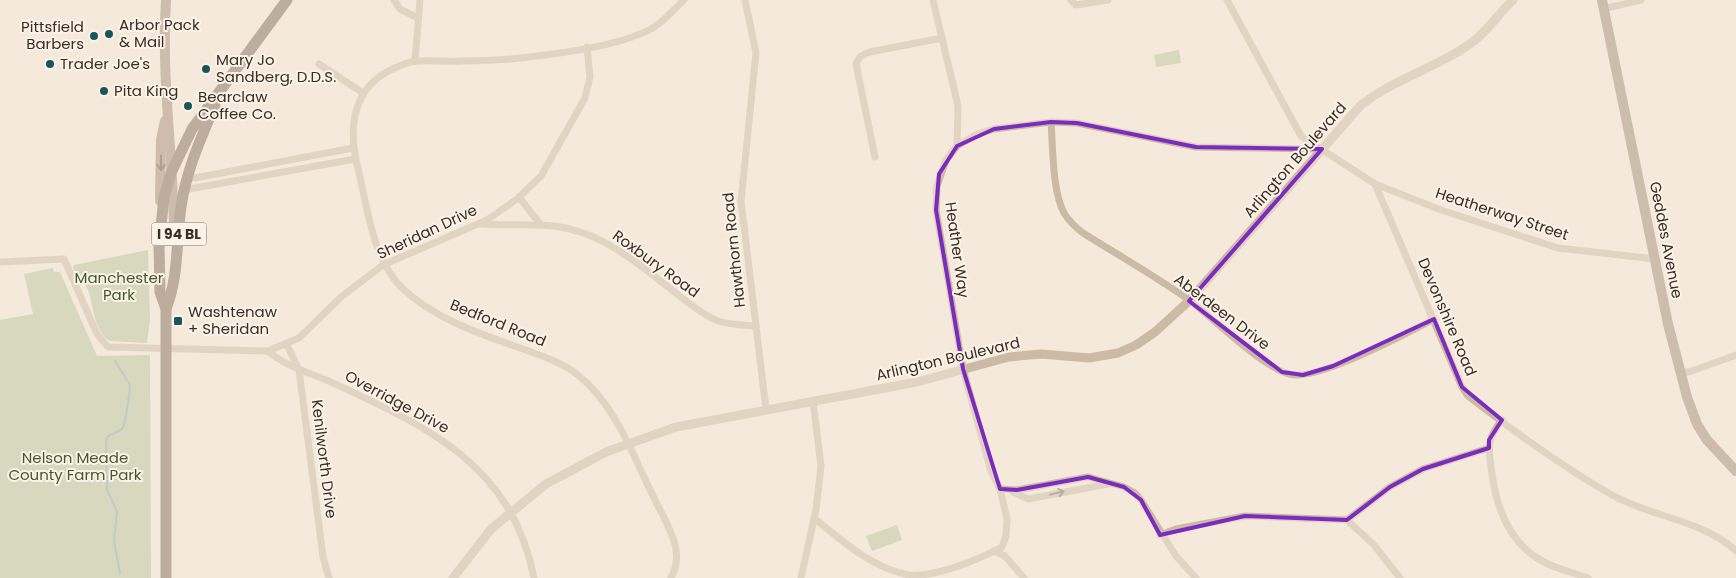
<svg xmlns="http://www.w3.org/2000/svg" width="1736" height="578" font-family="Poppins,sans-serif">
  <style>
    .green { fill: #b3c499 }
    .lines { fill: none; stroke-linecap: round; stroke-linejoin: round }
    .stream { stroke: #77adb3; stroke-width: 2 }
    .minor { stroke: #cdbaa5; stroke-width: 7 }
    .tertiary { stroke: #cdbaa5; stroke-width: 9 }
    .secondary { stroke: #a18876; stroke-width: 10 }
    .primary { stroke: #7b6557; stroke-width: 11 }
    .oneway { stroke: #58483f }
    .oneway2 { stroke: #7b6c60 }
    .marked { fill: none; stroke: #7b2cbf; stroke-width: 4; stroke-linejoin: round }
    .poi-dot { fill: #19555d; stroke: #fbf3e7; stroke-width: 2 }
    .labels { text-anchor: middle; stroke-width: 4; stroke-linejoin: round; paint-order: stroke }
    .shield { fill: #fbf3e7; stroke: #726861; stroke-width: 1 }
    .shield-label { font-size: 14px; font-weight: bold; fill: #382d27 }
    .poi-label { font-size: 15px; fill: #382d27; stroke: #fbf3e7; text-anchor: start }
    .street-label { font-size: 15px; fill: #382d27; stroke: #fbf3e7 }
    .park-label { font-size: 15px; fill: #445929; stroke: #fbf3e7 }
  </style>
  <rect width="100%" height="100%" fill="#f4e9da"/>
  <!-- green -->
  <g class="green">
    <polygon points="1179,50 1181,63 1156,67 1154,55"/>
    <path d="M148 250 150 319 147 343 110 341C93 331 94 303 87 288 83 281 78 275 73 269L74 265Z"/>
    <polygon points="53,268 54,272 60,272 97,356 150,355 151,578 0,578 0,320 33,314 24,274"/>
    <polygon points="897,525 902,540 872,551 866,536"/>
  </g>
  <g class="lines">
    <!-- stream -->
    <path class="stream" d="M115 361 130 385C130 391 125 427 122 429 117 433 112 433 107 437L106 442 107 490 117 511 114 541 120 574"/>
    <!-- minor -->
    <g class="minor">
      <polyline points="394,0 400,9 418,18"/>
      <polyline points="745,0 756,53 741,201 766,409"/>
      <polyline points="933,0 958,106 957,146"/>
      <polyline points="1071,0 1076,5 1108,0"/>
      <path d="M1227 0 1301 136 1375 184 1462 387 1468 396C1512 430 1563 467 1612 495 1651 517 1703 520 1736 551"/>
      <polyline points="1603,9 1641,0"/>
      <polyline points="415,61 420,0"/>
      <polyline points="319,64 363,93"/>
      <path d="M1051 122C1053 147 1052 190 1064 213 1069 221 1075 227 1083 233 1118 255 1155 276 1189 300 1214 318 1266 372 1294 375 1325 377 1404 335 1434 319"/>
      <path d="M875 157 856 64C859 56 862 55 870 52L942 38"/>
      <polyline points="187,177 195,178 353,148"/>
      <polyline points="1375,184 1441,210 1558,248 1655,259"/>
      <polyline points="184,190 355,159"/>
      <polyline points="519,197 540,224"/>
      <path d="M480 224C527 227 557 218 602 241 629 255 654 276 677 294 690 304 703 315 718 321 730 325 743 325 756 326"/>
      <polyline points="0,262 64,259 97,334 108,347 268,351 299,338 341,297 383,265 487,220 517,199 541,176 585,98 590,77 587,47"/>
      <polyline points="287,345 299,370 323,557 329,578"/>
      <path d="M268 351C286 367 311 373 333 383 428 427 512 465 534 578"/>
      <polyline points="1680,372 1689,372 1736,355"/>
      <path d="M1502 420C1485 440 1489 450 1492 474 1497 511 1511 547 1548 564 1561 570 1575 573 1588 578"/>
      <polyline points="1000,489 1017,490 1088,477 1124,487 1135,493 1141,500 1176,556 1196,578"/>
      <polyline points="1012,491 1028,499 1108,484"/>
      <path d="M814 518C842 541 872 568 909 575 934 578 980 559 1002 547L1006 536 1007 519 1000 489 991 471 963 369 936 210 937 186 946 160 957 146 977 134 994 129 1051 122 1077 123 1196 147 1322 149"/>
      <polyline points="1347,520 1390,487 1423,469 1489,448"/>
      <polyline points="1160,535 1176,529 1245,516 1347,520 1374,545 1400,578"/>
      <polyline points="994,551 1005,556 1024,578"/>
      <path d="M671 578C686 551 667 525 655 500 634 458 616 405 578 375 561 362 540 355 520 348 478 333 435 319 402 288 372 258 368 209 358 169 349 134 350 94 385 73 394 68 406 62 417 61 432 60 447 62 462 61 490 61 518 59 545 55 577 51 623 44 651 29 663 23 674 9 684 0"/>
      <polyline points="801,578 816,510 821,466 813,401"/>
    </g>
    <!-- tertiary -->
    <path class="tertiary" d="M453 578 491 529 546 484 606 452 676 427 917 382 1009 357 1041 354 1089 358 1118 353 1136 345 1155 332 1189 301 1360 106C1392 80 1433 69 1467 46 1486 34 1497 15 1513 0"/>
    <!-- secondary -->
    <g class="secondary">
      <path d="M166 0C161 77 173 153 174 230"/>
      <polyline points="1602,0 1668,324 1687,397 1697,424 1707,440 1736,471"/>
      <polyline points="160,201 161,140 165,121"/>
    </g>
    <!-- primary -->
    <g class="primary">
      <path d="M166 309C179 276 176 241 181 207 186 171 201 138 215 105"/>
      <polyline points="166,578 166,309 160,292 159,245 164,197 171,173 192,129 287,0"/>
    </g>
  </g>
  <!-- one-way arrows -->
  <defs><path id="oneway-shaft" d="M-6 0H5M1.5-3L5.5 0L1.5 3" fill="none" stroke-width="1.6" stroke-linecap="round" stroke-linejoin="round" transform="scale(1.25)"/></defs>
  <use class="oneway" href="#oneway-shaft" transform="translate(161 163) rotate(90)"/>
  <use class="oneway2" href="#oneway-shaft" transform="translate(1057 493) rotate(-13)"/>
  <!-- marked area -->
  <path d="M0 0H1736V578H0ZM1051 122 1077 123 1196 147 1322 149 1189 301 1282 372 1303 375 1333 366 1434 319 1462 387 1502 420 1489 440V448L1423 469 1390 487 1347 520 1245 516 1160 535 1141 500 1124 487 1088 477 1017 490 1000 489 963 369 936 210 939 174 957 146 994 129Z" fill="#f4e9da" fill-opacity=".55" fill-rule="evenodd"/>
  <path class="marked" d="M1051 122 1077 123 1196 147 1322 149 1189 301 1282 372 1303 375 1333 366 1434 319 1462 387 1502 420 1489 440V448L1423 469 1390 487 1347 520 1245 516 1160 535 1141 500 1124 487 1088 477 1017 490 1000 489 963 369 936 210 939 174 957 146 994 129Z"/>
  <!-- markers -->
  <g class="poi-dot">
    <circle cx="109" cy="34" r="5"/>
    <circle cx="94" cy="36" r="5"/>
    <circle cx="50" cy="64" r="5"/>
    <circle cx="206" cy="69" r="5"/>
    <circle cx="104" cy="91" r="5"/>
    <circle cx="188" cy="106" r="5"/>
    <rect x="173" y="316" width="10" height="10" rx="2.5"/>
  </g>
  <g class="labels">
    <!-- shield labels -->
    <rect class="shield" x="151.5" y="222.5" width="55" height="23" rx="4"/>
    <g class="shield-label">
      <text x="179" y="239">I 94 BL</text>
    </g>
    <!-- poi labels -->
    <g class="poi-label">
      <text x="119" y="30">Arbor Pack<tspan x="119" dy="17">&amp; Mail</tspan></text>
      <text x="84" y="32" text-anchor="end">Pittsfield<tspan x="84" dy="17">Barbers</tspan></text>
      <text x="216" y="65">Mary Jo<tspan x="216" dy="17">Sandberg, D.D.S.</tspan></text>
      <text x="60" y="69">Trader Joe's</text>
      <text x="114" y="96">Pita King</text>
      <text x="198" y="102">Bearclaw<tspan x="198" dy="17">Coffee Co.</tspan></text>
      <text x="188" y="317">Washtenaw<tspan x="188" dy="17">+ Sheridan</tspan></text>
    </g>
    <!-- street labels -->
    <g class="street-label">
      <text transform="translate(1295 160) rotate(-49)" y="5">Arlington Boulevard</text>
      <text transform="translate(1502 214) rotate(18)" y="5">Heatherway Street</text>
      <text transform="translate(427 232) rotate(-25)" y="5">Sheridan Drive</text>
      <text transform="translate(1666 240) rotate(79)" y="5">Geddes Avenue</text>
      <text transform="translate(734 250) rotate(-96)" y="5">Hawthorn Road</text>
      <text transform="translate(957 250) rotate(82)" y="5">Heather Way</text>
      <text transform="translate(656 264) rotate(36)" y="5">Roxbury Road</text>
      <text transform="translate(1222 312) rotate(37)" y="5">Aberdeen Drive</text>
      <text transform="translate(1447 317) rotate(67)" y="5">Devonshire Road</text>
      <text transform="translate(498 323) rotate(22)" y="5">Bedford Road</text>
      <text transform="translate(948 359) rotate(-13)" y="5">Arlington Boulevard</text>
      <text transform="translate(397 402) rotate(28)" y="5">Overridge Drive</text>
      <text transform="translate(324 459) rotate(83)" y="5">Kenilworth Drive</text>
    </g>
    <!-- park labels -->
    <g class="park-label">
      <text x="119" y="283">Manchester<tspan x="119" dy="17">Park</tspan></text>
      <text x="75" y="463">Nelson Meade<tspan x="75" dy="17">County Farm Park</tspan></text>
    </g>
  </g>
</svg>
